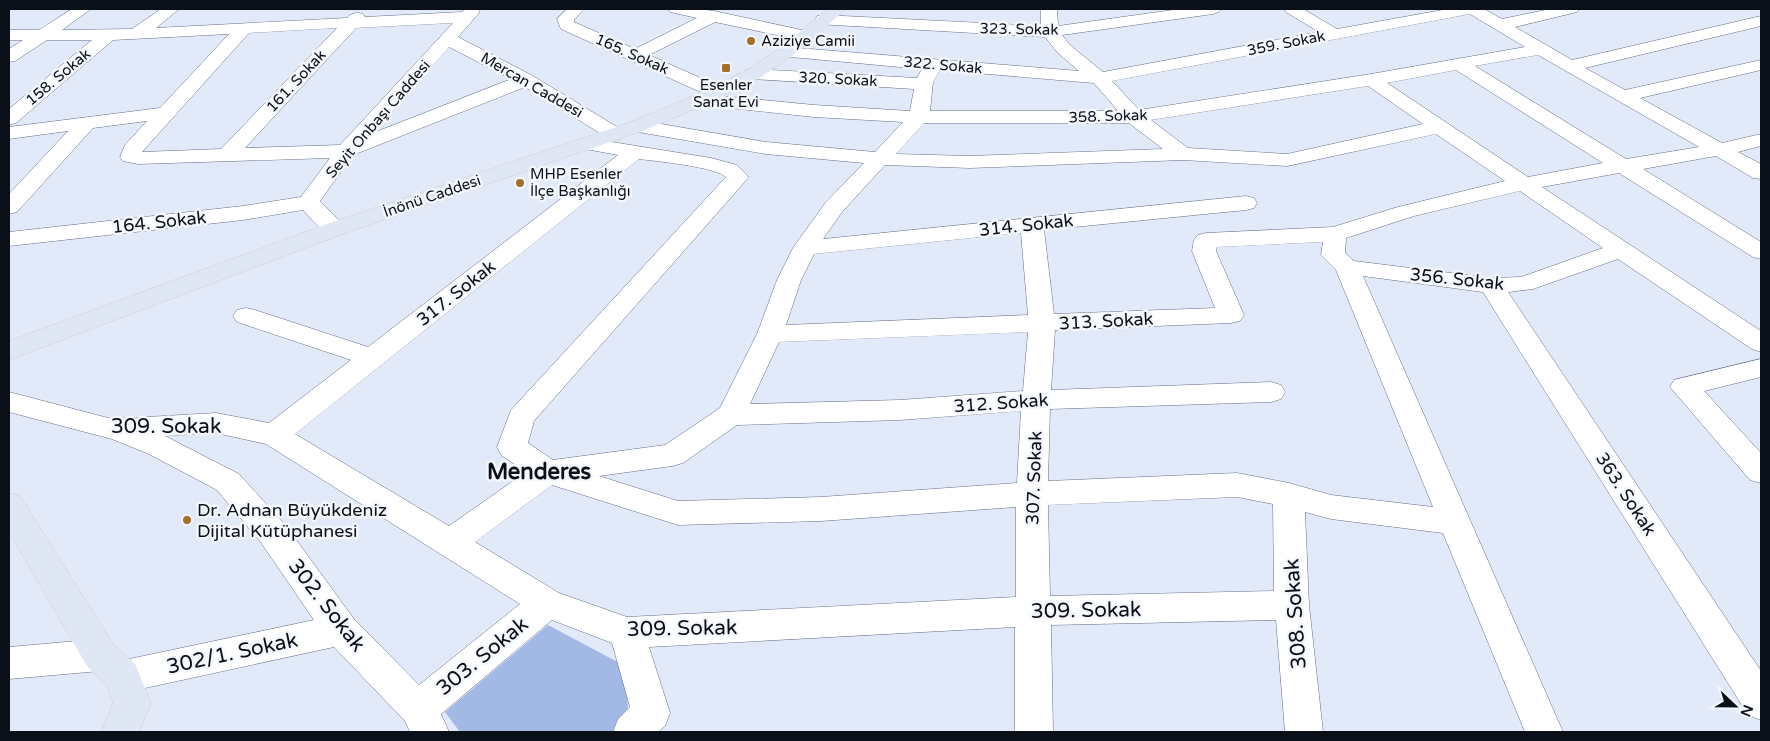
<svg xmlns="http://www.w3.org/2000/svg" width="1770" height="741" font-family="'Varela Round',sans-serif">
  <style>
    .green { fill: #a2b9e6 }
    .lines { fill: none; stroke-linecap: round; stroke-linejoin: round }
    .minor-casing { stroke: #636e85; stroke-width: 1 }
    .major-casing { stroke: #cecfd1; stroke-width: 1 }
    .minor { fill: #fff; fill-rule: evenodd }
    .major { fill: #dfe6f4; fill-rule: evenodd }
    .poi-dot { fill: #a5702a; stroke: #f4f7fc; stroke-width: 2 }
    .labels { text-anchor: middle; stroke-width: 5; stroke-linejoin: round; paint-order: stroke }
    .far-street-label { font-size: 15px; fill: #0b0f18; stroke: #f4f7fc }
    .far-poi-label { font-size: 15px; fill: #0b0f18; stroke: #f4f7fc; text-anchor: start }
    .street-label { font-size: 18px; fill: #0b0f18; stroke: #f4f7fc }
    .poi-label { font-size: 18px; fill: #0b0f18; stroke: #f4f7fc; text-anchor: start }
    .near-street-label { font-size: 21px; fill: #0b0f18; stroke: #f4f7fc }
    .district-label { font-size: 22px; font-weight: bold; fill: #0b0f18; stroke: #f4f7fc }
  </style>
  <rect width="100%" height="100%" fill="#e2eafa"/>
  <!-- green -->
  <polygon class="green" points="548,625 625,666 629,724 619,732 460,732 445,712"/>
  <g class="lines">
    <defs>
      <g id="minor">
        <path d="M72 9H91L62 30 132 29 161 9H179L156 28 347 18C352 13 356 12 363 14L365 17 462 12 465 9H480L479 13 458 37 533 76 622 130 625 134 622 138 615 140 608 138 525 87 353 155 320 201 347 229 343 234C325 239 315 222 303 210L243 220 9 246V232L243 206 301 197 330 158 138 164 123 161 120 157 125 145 147 121 93 128 17 212 9 214V194L68 131 9 139V127L160 108 229 34 113 40 16 123 9 125V109L92 40H47L15 61 9 62V49L23 40H9V30H39ZM453 23 340 145 245 148 356 28ZM337 28 221 149 142 152 249 33ZM449 47 511 79 373 133Z"/>
        <path d="M567 9H584L574 20V22L635 49 697 18 670 12 668 9H698L714 11 811 32 814 36 811 40 805 41 715 22 649 55 723 88 725 92 721 96 814 105 910 111 914 89 752 79 746 78 743 74 746 70 752 69 917 78 922 69 780 56 777 52 780 48 786 47 1079 71 1058 53 1045 37 817 24 815 20 817 16 823 15 1041 26V9H1057L1058 26 1180 9H1221L1219 12 1213 14 1062 35 1070 45 1103 72 1319 32 1286 12 1284 9H1303L1337 29 1448 9H1484L1502 19 1550 9H1579L1577 12 1515 27 1572 60 1761 16V26L1585 68 1625 90 1761 60V70L1640 98 1722 143 1761 134V146L1738 152 1761 164V179L1753 178 1716 156 1643 169 1761 242V259L1753 257 1619 173 1542 187 1761 331V352L1752 349 1618 259 1533 289 1508 292 1761 671V720L1748 715 1483 292 1363 276 1563 732H1525L1443 533 1331 519 1305 512 1309 605 1323 732H1285L1276 620 1051 625 1053 732H1015V627L649 647 670 713 665 726 658 732H613L618 719 630 707 612 643 552 620 441 714 449 732H410L405 721 334 647 122 693 109 688 103 676 107 669 100 671 9 679V647L100 639 113 644 118 655 115 662 314 620 262 544 217 490 149 454 112 439 9 412V392L112 419 216 413 269 423 351 360 237 322 233 316 237 310 246 308 255 310 368 347 618 155 580 148 577 144 580 140 587 138 711 158 737 165 749 177 534 421 528 443 553 460 665 445 720 408 757 334 777 280 793 248 826 202 864 163 766 154 638 132 631 130 628 126 631 122 638 120 766 142 875 152 903 122 814 117 693 104 690 100 693 96 707 95 561 29 557 19ZM1470 14 1525 47 1371 74 1139 110 1112 81ZM1538 55 1699 147 1626 159 1475 66ZM940 70 1094 83 1118 111H930L933 82ZM1456 70 1603 163 1528 177 1387 83ZM1368 86 1423 124 1287 154 1188 148 1151 120ZM924 123H1129L1163 149 970 156 896 154ZM1436 134 1505 181 1398 207 1333 227 1206 233 1198 235 1194 240 1192 251 1215 308 1054 314 1044 230 1246 210 1254 208 1257 203 1254 198 1246 196 823 239 842 212 885 165 970 168 1183 160 1287 166ZM639 159C656 161 716 167 726 177L511 410 497 447 501 455 526 472 449 526 295 434ZM1520 191 1603 248 1521 277 1491 278 1354 261 1345 253 1346 238 1414 216ZM1021 233 1028 315 786 325 801 280 814 254ZM1323 242 1321 255 1336 270 1433 507 1331 495 1289 483 1237 473 1048 481 1050 409 1271 402 1281 399 1285 392 1281 385 1271 382 1051 390 1055 330 1231 323 1240 321 1244 315 1216 251 1217 247ZM1028 332 1023 391 900 400 750 404 779 342ZM1021 411 1017 483 821 497 678 501 599 476 672 466 683 463 737 425 900 420ZM216 433 266 444 520 604 419 685 354 619 286 526 239 474 165 436ZM552 485 678 525 821 521 1016 507V597L627 617 559 593 475 542ZM1237 497 1273 504 1274 591 1050 596 1048 505Z"/>
        <polygon points="1761,359 1761,377 1704,391 1761,453 1761,483 1750,480 1670,387 1674,380"/>
      </g>
      <g id="major">
        <polygon points="828,9 846,9 792,56 761,77 707,104 645,130 343,234 9,360 9,341 327,224 631,122 693,96 749,69 780,48"/>
        <polygon points="9,493 20,496 113,644 135,664 151,703 139,732 101,732 113,703 107,686 87,666 9,532"/>
      </g>
    </defs>
    <!-- minor casing -->
    <use href="#minor" class="minor-casing"/>
    <!-- major casing -->
    <use href="#major" class="major-casing"/>
    <!-- minor -->
    <use href="#minor" class="minor"/>
    <!-- major -->
    <use href="#major" class="major"/>
  </g>
  <!-- markers -->
  <g class="poi-dot">
    <circle cx="751" cy="41" r="5"/>
    <rect x="721" y="63" width="10" height="10" rx="2.5"/>
    <circle cx="520" cy="183" r="5"/>
    <circle cx="187" cy="520" r="5"/>
  </g>
  <g class="labels">
    <!-- far-street labels -->
    <g class="far-street-label">
      <text transform="translate(1019 29) rotate(1)" y="5">323. Sokak</text>
      <text transform="translate(1286 43) rotate(-11)" y="5">359. Sokak</text>
      <text transform="translate(632 54) rotate(24)" y="5">165. Sokak</text>
      <text transform="translate(943 65) rotate(5)" y="5">322. Sokak</text>
      <text transform="translate(58 77) rotate(-40)" y="5">158. Sokak</text>
      <text transform="translate(838 79) rotate(3)" y="5">320. Sokak</text>
      <text transform="translate(296 81) rotate(-47)" y="5">161. Sokak</text>
      <text transform="translate(532 85) rotate(30)" y="5">Mercan Caddesi</text>
      <text transform="translate(1108 116) rotate(-2)" y="5">358. Sokak</text>
      <text transform="translate(378 119) rotate(-49)" y="5">Seyit Onbaşı Caddesi</text>
      <text transform="translate(432 196) rotate(-19)" y="5">İnönü Caddesi</text>
    </g>
    <!-- far-poi labels -->
    <g class="far-poi-label">
      <text x="761" y="46">Aziziye Camii</text>
      <text x="726" y="90" text-anchor="middle">Esenler<tspan x="726" dy="17">Sanat Evi</tspan></text>
      <text x="530" y="179">MHP Esenler<tspan x="530" dy="17">İlçe Başkanlığı</tspan></text>
    </g>
    <!-- street labels -->
    <g class="street-label">
      <text transform="translate(159 222) rotate(-6)" y="6">164. Sokak</text>
      <text transform="translate(1026 225) rotate(-6)" y="6">314. Sokak</text>
      <text transform="translate(1457 279) rotate(6)" y="6">356. Sokak</text>
      <text transform="translate(456 293) rotate(-38)" y="6">317. Sokak</text>
      <text transform="translate(1106 321) rotate(-3)" y="6">313. Sokak</text>
      <text transform="translate(1001 403) rotate(-4)" y="6">312. Sokak</text>
      <text transform="translate(1034 478) rotate(-88)" y="6">307. Sokak</text>
      <text transform="translate(1626 494) rotate(57)" y="6">363. Sokak</text>
    </g>
    <!-- poi labels -->
    <g class="poi-label">
      <text x="197" y="516">Dr. Adnan Büyükdeniz<tspan x="197" dy="21">Dijital Kütüphanesi</tspan></text>
    </g>
    <!-- near-street labels -->
    <g class="near-street-label">
      <text x="166" y="433">309. Sokak</text>
      <text transform="translate(327 605) rotate(52)" y="7">302. Sokak</text>
      <text transform="translate(1086 610) rotate(-1)" y="7">309. Sokak</text>
      <text transform="translate(1295 614) rotate(-94)" y="7">308. Sokak</text>
      <text transform="translate(682 628) rotate(-1)" y="7">309. Sokak</text>
      <text transform="translate(232 653) rotate(-12)" y="7">302/1. Sokak</text>
      <text transform="translate(482 656) rotate(-39)" y="7">303. Sokak</text>
    </g>
    <!-- district labels -->
    <g class="district-label">
      <text x="539" y="479">Menderes</text>
    </g>
  </g>
  <!-- border -->
  <rect width="1770" height="741" fill="none" stroke="#0b0f18" stroke-width="20"/>
  <!-- north arrow -->
  <g transform="translate(1735 706) rotate(112)" stroke="#f4f7fc" stroke-width="4" paint-order="stroke">
  <path d="M0-4L9 19L0 12L-9 19Z" fill="#0b0f18"/>
  <text y="-8" font-size="14" font-weight="bold" text-anchor="middle" fill="#0b0f18">N</text>
  </g>
</svg>
